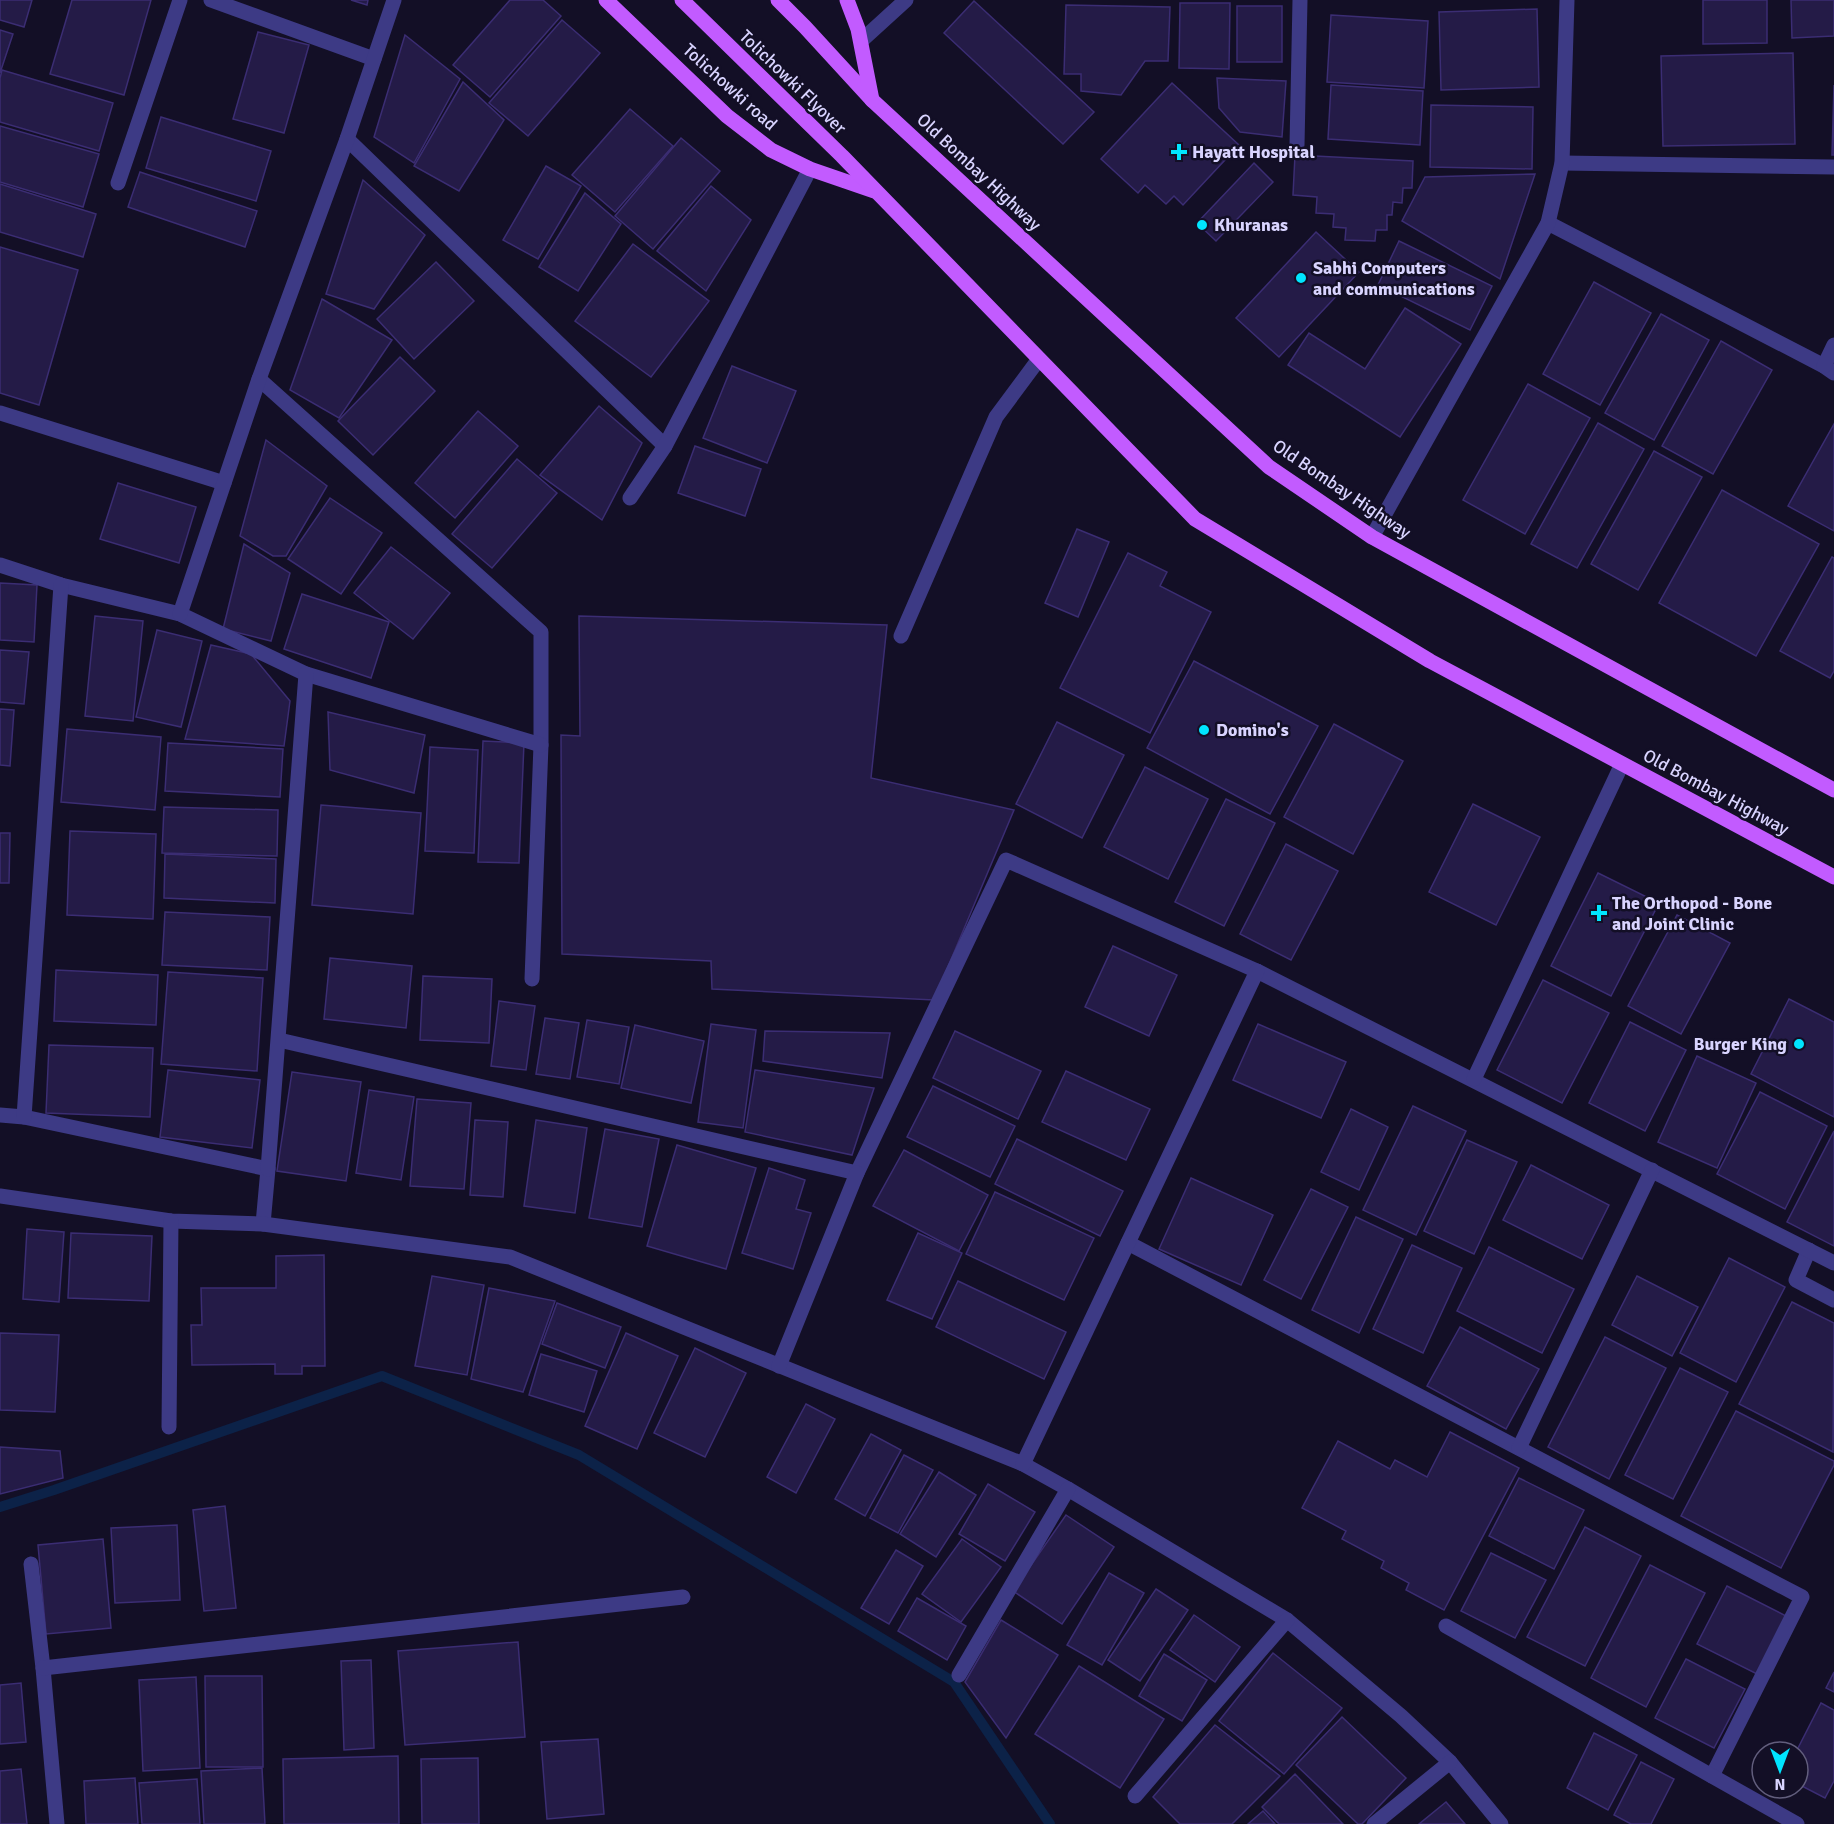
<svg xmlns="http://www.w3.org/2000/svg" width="1834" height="1824" font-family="Signika,sans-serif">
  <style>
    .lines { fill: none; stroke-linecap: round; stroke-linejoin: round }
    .stream { stroke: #0c2248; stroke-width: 10 }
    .building { fill: #241b47; stroke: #3b2d73; stroke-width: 1.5 }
    .service { stroke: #3d3a85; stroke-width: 15 }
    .minor { stroke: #3d3a85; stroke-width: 15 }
    .primary { stroke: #c25bff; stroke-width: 15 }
    .poi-dot { fill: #00e5ff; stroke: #130f26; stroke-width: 2 }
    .labels { text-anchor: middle; stroke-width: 5; stroke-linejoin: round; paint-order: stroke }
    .street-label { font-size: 18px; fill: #d9d4ff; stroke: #130f26 }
    .poi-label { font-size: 18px; font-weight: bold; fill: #d9d4ff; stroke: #130f26; text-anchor: start }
  </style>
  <rect width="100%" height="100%" fill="#130f26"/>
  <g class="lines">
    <!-- stream -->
    <polyline class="stream" points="0,1507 54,1490 382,1376 579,1455 954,1682 1050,1824"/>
  </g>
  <!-- building -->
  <g class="building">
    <polygon points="0,0 32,0 24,27 0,20"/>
    <polygon points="72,0 151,0 124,95 50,74"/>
    <polygon points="351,0 368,0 367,5"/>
    <polygon points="510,0 543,0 561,16 490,97 453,65"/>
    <polygon points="1703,0 1767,0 1767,43 1703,44"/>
    <polygon points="1791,0 1834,0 1834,36 1792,38"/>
    <polygon points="974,1 1094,112 1063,144 944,33"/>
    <polygon points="1180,3 1230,3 1229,69 1179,68"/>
    <polygon points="1066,5 1170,7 1168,61 1145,61 1121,95 1081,91 1081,74 1064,74"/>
    <rect x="1237" y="6" width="45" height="56"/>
    <polygon points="1537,9 1539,87 1441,90 1439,12"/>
    <polygon points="1331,15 1428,21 1424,88 1327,82"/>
    <polygon points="562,20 600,53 528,136 489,103"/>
    <polygon points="0,30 13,34 0,73"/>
    <polygon points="258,32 309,45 284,133 233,119"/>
    <polygon points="405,35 460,79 414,163 374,137"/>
    <polygon points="1793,53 1795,144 1663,146 1661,56"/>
    <polygon points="2,70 113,103 99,151 0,122 0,78"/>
    <polygon points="1217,78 1286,81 1282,137 1240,132 1219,108"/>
    <polygon points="463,82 504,120 459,191 414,166"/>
    <polygon points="1172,83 1239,145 1183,205 1174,196 1166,204 1145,185 1138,193 1101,159"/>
    <polygon points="1331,85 1423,91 1420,145 1328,139"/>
    <polygon points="1834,85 1834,155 1832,155"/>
    <polygon points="1431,105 1533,107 1532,169 1430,167"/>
    <polygon points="630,109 673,146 615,212 572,175"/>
    <polygon points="161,117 271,151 256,201 146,168"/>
    <polygon points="0,126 99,154 83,207 0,182"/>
    <polygon points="681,138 720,171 653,249 615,216"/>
    <polygon points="1295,155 1413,161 1412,188 1403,188 1402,203 1393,202 1392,215 1387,215 1387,230 1376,230 1375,241 1345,240 1346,228 1333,227 1334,214 1316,213 1317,197 1293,195"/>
    <polygon points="1254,163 1273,182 1216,241 1197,223"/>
    <polygon points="546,166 581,186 538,259 503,240"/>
    <polygon points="140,172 257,211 245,247 128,207"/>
    <polygon points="1535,174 1500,279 1402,221 1425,177"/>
    <polygon points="363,180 425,235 374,309 326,294"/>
    <polygon points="0,184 96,214 83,257 0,232"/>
    <polygon points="711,186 751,220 706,291 657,251"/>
    <polygon points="585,193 621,224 578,291 539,267"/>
    <polygon points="1316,232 1359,272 1279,357 1236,318"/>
    <polygon points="1399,241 1492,286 1470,330 1378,285"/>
    <polygon points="633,244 709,301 651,377 575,321"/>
    <polygon points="0,247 78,270 39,405 0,393"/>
    <polygon points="436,262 474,301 414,359 377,319"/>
    <polygon points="1594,282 1651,313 1600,405 1543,374"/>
    <polygon points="322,299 392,340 339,418 290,390"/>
    <polygon points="1405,308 1461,344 1400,437 1288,365 1309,333 1365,369"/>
    <polygon points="1661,314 1709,340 1654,440 1605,413"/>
    <polygon points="1721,341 1772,370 1713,474 1662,446"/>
    <polygon points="400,357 435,391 373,455 338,421"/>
    <polygon points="732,366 796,391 767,463 703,438"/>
    <polygon points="1528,384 1590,418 1525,534 1463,500"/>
    <polygon points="599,406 642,443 602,520 540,475"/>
    <polygon points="478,411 518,446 455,518 415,483"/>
    <polygon points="1598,423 1644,449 1577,568 1531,544"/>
    <polygon points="1834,424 1834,531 1788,506"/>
    <polygon points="266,440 327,486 286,556 273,556 240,536"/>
    <polygon points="695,446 761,469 745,516 678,493"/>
    <polygon points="1654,451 1702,477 1638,590 1591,564"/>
    <polygon points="517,459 557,493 492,568 452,534"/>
    <polygon points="118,483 196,507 179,563 100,539"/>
    <polygon points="1722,490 1819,544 1756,656 1659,603"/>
    <polygon points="330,498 382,533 341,594 288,559"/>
    <polygon points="1077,529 1109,542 1078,617 1045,603"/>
    <polygon points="244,544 290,573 271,641 223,629"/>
    <polygon points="391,547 450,593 413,639 354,593"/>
    <polygon points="1128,553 1167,572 1160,586 1211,612 1150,733 1060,688"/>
    <polygon points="1832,557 1834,558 1834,671 1830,678 1780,651"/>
    <polygon points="0,583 37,585 34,642 0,640"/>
    <polygon points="302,594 389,622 371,678 284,649"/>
    <polygon points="95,616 143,621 133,721 85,716"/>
    <polygon points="579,616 887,625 871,778 1014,810 934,1000 712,989 711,961 562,954 561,735 580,736"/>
    <polygon points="157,630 202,641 181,727 136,717"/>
    <polygon points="211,645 251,654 290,701 284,746 185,739"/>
    <polygon points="0,650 29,652 24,704 0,702"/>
    <polygon points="1194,661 1318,726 1270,814 1147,748"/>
    <polygon points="0,709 14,710 10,766 0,765"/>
    <polygon points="328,712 425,735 414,793 330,770"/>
    <polygon points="1057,722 1124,755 1082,838 1016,804"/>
    <polygon points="1334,724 1403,761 1353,854 1284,817"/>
    <polygon points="67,729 161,737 155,810 61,802"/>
    <polygon points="483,741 524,743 519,863 478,862"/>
    <polygon points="168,743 283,749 280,797 165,791"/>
    <polygon points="430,747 478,750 474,853 425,851"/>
    <polygon points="1145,767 1208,799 1168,879 1104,847"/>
    <polygon points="1226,799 1275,823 1224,926 1175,902"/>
    <polygon points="1473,804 1540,837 1496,925 1429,892"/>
    <polygon points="321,805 421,813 413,914 312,905"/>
    <polygon points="164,807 278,810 277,856 162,853"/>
    <polygon points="70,831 156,834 153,919 67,915"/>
    <polygon points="0,833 10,833 9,883 0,883"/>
    <polygon points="1286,844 1338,871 1291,960 1240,934"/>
    <polygon points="165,854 276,859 275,903 164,898"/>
    <polygon points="1598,873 1659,903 1611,996 1551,966"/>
    <polygon points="165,912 270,917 267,970 162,965"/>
    <polygon points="1677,915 1730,943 1681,1034 1628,1006"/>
    <polygon points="1113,946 1177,975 1149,1036 1085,1007"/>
    <polygon points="330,958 412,966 406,1028 324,1019"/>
    <polygon points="56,970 158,975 156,1025 54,1021"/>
    <polygon points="168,972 263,978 257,1071 161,1064"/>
    <polygon points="423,976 492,979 489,1043 420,1040"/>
    <polygon points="1543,980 1609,1013 1562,1103 1497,1070"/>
    <polygon points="1789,999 1834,1022 1834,1117 1751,1074"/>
    <polygon points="499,1001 535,1006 526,1070 491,1066"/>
    <polygon points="545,1018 579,1023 570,1079 536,1074"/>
    <polygon points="587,1020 629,1027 619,1084 577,1077"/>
    <polygon points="1630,1022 1686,1050 1645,1131 1589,1103"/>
    <polygon points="711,1024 756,1030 743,1128 698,1122"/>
    <polygon points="1258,1024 1346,1062 1321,1118 1233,1080"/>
    <polygon points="635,1025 704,1041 691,1103 621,1088"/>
    <polygon points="765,1031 890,1033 882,1078 763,1061"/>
    <polygon points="955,1031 1041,1071 1018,1119 933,1078"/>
    <polygon points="49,1045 153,1048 150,1117 46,1113"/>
    <polygon points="1697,1056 1756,1083 1717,1168 1658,1142"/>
    <polygon points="168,1070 260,1080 252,1148 160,1137"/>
    <polygon points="755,1070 874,1088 852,1155 745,1132"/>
    <polygon points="1066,1071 1150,1109 1126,1160 1042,1122"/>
    <polygon points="292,1072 361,1082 346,1181 277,1171"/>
    <polygon points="933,1086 1015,1126 990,1177 907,1137"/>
    <polygon points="369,1090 414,1097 401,1180 356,1173"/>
    <polygon points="1760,1092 1827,1126 1785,1209 1717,1174"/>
    <polygon points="417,1099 471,1103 464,1189 410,1186"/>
    <polygon points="1413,1106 1466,1131 1416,1235 1363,1210"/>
    <polygon points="1351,1109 1388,1127 1359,1190 1321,1172"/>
    <polygon points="475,1120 508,1122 503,1197 470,1195"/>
    <polygon points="536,1120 587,1128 575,1213 524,1206"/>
    <polygon points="605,1129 659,1139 642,1227 589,1218"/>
    <polygon points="1834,1131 1834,1246 1787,1222"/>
    <polygon points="1017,1139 1123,1191 1100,1236 995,1184"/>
    <polygon points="1467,1140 1517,1162 1474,1254 1424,1231"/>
    <polygon points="677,1145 756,1168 726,1269 647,1246"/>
    <polygon points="904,1150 988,1195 959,1251 873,1206"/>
    <polygon points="1531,1165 1609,1205 1582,1259 1503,1220"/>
    <polygon points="769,1168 805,1180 796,1209 811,1213 793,1269 742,1253"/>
    <polygon points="1191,1178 1273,1215 1241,1285 1159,1249"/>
    <polygon points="1311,1189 1348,1207 1301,1299 1264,1280"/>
    <polygon points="995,1192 1094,1238 1064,1300 966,1254"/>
    <polygon points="1356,1217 1403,1239 1359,1333 1312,1310"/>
    <polygon points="27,1229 64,1232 59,1302 23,1299"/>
    <polygon points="71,1233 152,1236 149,1301 68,1298"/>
    <polygon points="918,1233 962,1253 932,1319 887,1300"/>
    <polygon points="1412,1245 1462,1268 1423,1353 1373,1329"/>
    <polygon points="1489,1247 1574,1289 1542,1353 1457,1311"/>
    <polygon points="324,1255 325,1366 302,1366 302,1374 275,1374 275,1364 192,1365 191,1325 202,1325 201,1288 276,1288 276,1256"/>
    <polygon points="1729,1258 1785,1287 1736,1382 1680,1353"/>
    <polygon points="432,1276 484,1285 467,1375 415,1366"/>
    <polygon points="1637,1276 1698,1307 1672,1356 1612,1325"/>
    <polygon points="958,1281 1066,1332 1044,1379 936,1327"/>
    <polygon points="489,1288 555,1301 523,1392 471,1379"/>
    <polygon points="1792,1302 1834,1323 1833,1452 1739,1404"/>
    <polygon points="557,1303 621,1327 605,1368 542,1344"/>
    <polygon points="1460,1327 1539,1369 1506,1429 1427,1386"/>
    <polygon points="0,1333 59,1335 55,1412 0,1410"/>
    <polygon points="626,1333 678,1356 637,1449 585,1426"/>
    <polygon points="1605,1337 1666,1368 1609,1479 1548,1447"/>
    <polygon points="695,1348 746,1373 705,1457 654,1433"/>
    <polygon points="541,1354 597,1371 584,1412 529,1395"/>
    <polygon points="1680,1368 1728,1392 1673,1499 1625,1475"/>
    <polygon points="806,1404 835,1419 796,1493 767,1477"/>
    <polygon points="1736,1411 1834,1461 1834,1465 1781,1568 1681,1516"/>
    <polygon points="1450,1432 1519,1468 1444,1610 1406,1590 1409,1583 1381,1568 1384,1561 1342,1539 1346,1531 1302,1508 1338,1441 1390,1469 1395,1460 1427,1477"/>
    <polygon points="871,1434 901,1450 865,1516 835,1499"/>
    <polygon points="0,1447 60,1451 63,1478 0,1494"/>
    <polygon points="904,1455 933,1470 898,1533 870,1518"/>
    <polygon points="939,1472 976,1495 936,1557 900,1534"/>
    <polygon points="1519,1478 1584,1510 1554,1569 1489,1536"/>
    <polygon points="988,1484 1035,1512 1005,1561 959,1534"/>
    <polygon points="225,1506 236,1608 204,1611 193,1510"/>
    <polygon points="1066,1515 1114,1547 1062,1624 1013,1591"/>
    <polygon points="177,1525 180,1600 115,1603 111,1528"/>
    <polygon points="1585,1527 1641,1556 1585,1666 1527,1637"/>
    <polygon points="103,1539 111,1628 46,1634 38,1545"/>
    <polygon points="962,1539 1001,1567 961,1622 922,1594"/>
    <polygon points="896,1550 923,1566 889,1624 861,1608"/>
    <polygon points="1491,1553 1546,1580 1515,1638 1461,1611"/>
    <polygon points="1650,1565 1705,1593 1646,1707 1591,1678"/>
    <polygon points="1109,1573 1144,1593 1102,1665 1067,1645"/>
    <polygon points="1727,1586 1788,1617 1759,1675 1697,1644"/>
    <polygon points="1156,1589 1188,1610 1140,1681 1108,1660"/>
    <polygon points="917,1598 966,1626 947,1660 898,1631"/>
    <polygon points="1194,1615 1240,1647 1215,1682 1170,1650"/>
    <polygon points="1001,1620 1058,1655 1006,1738 965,1682"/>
    <polygon points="518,1642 525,1737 405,1745 398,1651"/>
    <polygon points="1273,1653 1342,1708 1284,1774 1219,1721"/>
    <polygon points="1164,1654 1207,1680 1182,1721 1139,1696"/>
    <polygon points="1686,1659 1745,1689 1714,1748 1655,1718"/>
    <polygon points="371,1660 374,1748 344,1750 341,1661"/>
    <polygon points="1079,1666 1164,1719 1120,1788 1035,1734"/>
    <polygon points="1834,1672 1834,1692 1826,1688"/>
    <polygon points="205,1676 262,1676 263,1767 206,1767"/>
    <polygon points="196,1677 200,1768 143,1771 139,1680"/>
    <polygon points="21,1683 26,1742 0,1744 0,1685"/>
    <polygon points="1821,1703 1834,1710 1834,1781 1825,1798 1798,1784 1798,1752 1796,1752"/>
    <polygon points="1342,1717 1406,1778 1362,1824 1358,1824 1296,1765"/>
    <polygon points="1215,1725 1280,1776 1232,1824 1180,1824 1153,1797"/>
    <polygon points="1594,1733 1637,1755 1608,1810 1567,1788"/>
    <polygon points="598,1739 604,1814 547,1819 541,1742"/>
    <polygon points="398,1756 399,1824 284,1824 283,1759"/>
    <polygon points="478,1758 479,1824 422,1824 421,1759"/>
    <polygon points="1641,1762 1674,1779 1651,1824 1631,1824 1614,1815"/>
    <polygon points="262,1768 265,1824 204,1824 201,1771"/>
    <polygon points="21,1769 27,1824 0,1824 0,1771"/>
    <polygon points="1295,1774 1343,1824 1279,1824 1262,1807"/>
    <polygon points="135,1778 138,1824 86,1824 84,1781"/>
    <polygon points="197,1779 200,1824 142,1824 139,1783"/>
    <polygon points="1446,1802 1465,1824 1419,1824"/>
    <polygon points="1263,1811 1275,1824 1248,1824"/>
  </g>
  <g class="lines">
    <!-- service -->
    <g class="service">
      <polyline points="0,413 224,483"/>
      <polyline points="901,636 996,417 1039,359"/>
      <polyline points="1809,1250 1796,1280 1834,1300"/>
    </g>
    <!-- minor -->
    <g class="minor">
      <polyline points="211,0 374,59"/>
      <polyline points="861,41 906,0"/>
      <polyline points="347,139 665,446"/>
      <polyline points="1297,145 1300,0"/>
      <polyline points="1562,163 1834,167"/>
      <polyline points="118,183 180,0"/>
      <polyline points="1548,223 1824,366 1834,373"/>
      <polyline points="1824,366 1834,345"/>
      <polyline points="259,379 541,632 541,745 532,979"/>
      <polyline points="630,498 665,446 810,169"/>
      <polyline points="1372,537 1548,223 1562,163 1567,0"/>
      <polyline points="0,565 61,585 180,614 306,674 541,745"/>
      <polyline points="180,614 259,379 347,139 394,0"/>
      <polyline points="279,1040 857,1173 1006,860 1257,971 1834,1263"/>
      <polyline points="1474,1079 1622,764"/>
      <polyline points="0,1115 24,1117 268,1169 263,1224"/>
      <polyline points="24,1117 61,585"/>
      <polyline points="268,1169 306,674"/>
      <polyline points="0,1196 171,1221 263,1224 510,1257 1023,1464 1068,1489 1287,1620 1401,1716 1450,1762 1501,1824"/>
      <polyline points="1128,1243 1802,1597 1712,1776"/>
      <polyline points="779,1366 857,1173"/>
      <polyline points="169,1427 171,1221"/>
      <polyline points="1519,1448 1652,1170"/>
      <polyline points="1023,1464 1257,971"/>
      <polyline points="31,1564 43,1668 57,1824"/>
      <polyline points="1446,1626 1797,1824"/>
      <polyline points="43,1668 683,1597"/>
      <polyline points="959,1675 1068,1489"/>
      <polyline points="1135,1796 1287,1620"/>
      <polyline points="1374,1824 1450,1762"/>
    </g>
    <!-- primary -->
    <g class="primary">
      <polyline points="606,0 727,116 771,150 810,169 874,191"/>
      <polyline points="682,0 842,156 1195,519 1430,661 1834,877"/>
      <polyline points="778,0 805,27 872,100 1269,467 1372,537 1834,790"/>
      <polyline points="847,0 858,29 872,100"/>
    </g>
  </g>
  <!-- markers -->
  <g class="poi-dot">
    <path d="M1176 143h6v6h6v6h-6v6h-6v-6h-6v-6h6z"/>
    <circle cx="1202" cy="225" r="6"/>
    <circle cx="1301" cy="278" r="6"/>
    <circle cx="1204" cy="730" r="6"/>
    <path d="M1596 904h6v6h6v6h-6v6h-6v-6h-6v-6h6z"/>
    <circle cx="1799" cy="1044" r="6"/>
  </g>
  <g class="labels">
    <!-- street labels -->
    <g class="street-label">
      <text transform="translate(793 82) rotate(44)" y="6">Tolichowki Flyover</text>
      <text transform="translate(730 87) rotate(42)" y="6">Tolichowki road</text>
      <text transform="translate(979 172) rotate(43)" y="6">Old Bombay Highway</text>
      <text transform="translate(1342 489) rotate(34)" y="6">Old Bombay Highway</text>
      <text transform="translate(1716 792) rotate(28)" y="6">Old Bombay Highway</text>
    </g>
    <!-- poi labels -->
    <g class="poi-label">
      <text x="1192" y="158">Hayatt Hospital</text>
      <text x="1214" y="231">Khuranas</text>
      <text x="1313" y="274">Sabhi Computers<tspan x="1313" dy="21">and communications</tspan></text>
      <text x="1216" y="736">Domino's</text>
      <text x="1612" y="909">The Orthopod - Bone<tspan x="1612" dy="21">and Joint Clinic</tspan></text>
      <text x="1787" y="1050" text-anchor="end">Burger King</text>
    </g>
  </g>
  <!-- north arrow -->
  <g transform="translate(1780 1770) rotate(180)"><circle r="28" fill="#130f26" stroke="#625e7d" stroke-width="1.5"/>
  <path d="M0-4.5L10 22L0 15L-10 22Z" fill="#00e5ff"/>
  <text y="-9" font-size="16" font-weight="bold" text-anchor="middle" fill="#d9d4ff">N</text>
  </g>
</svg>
